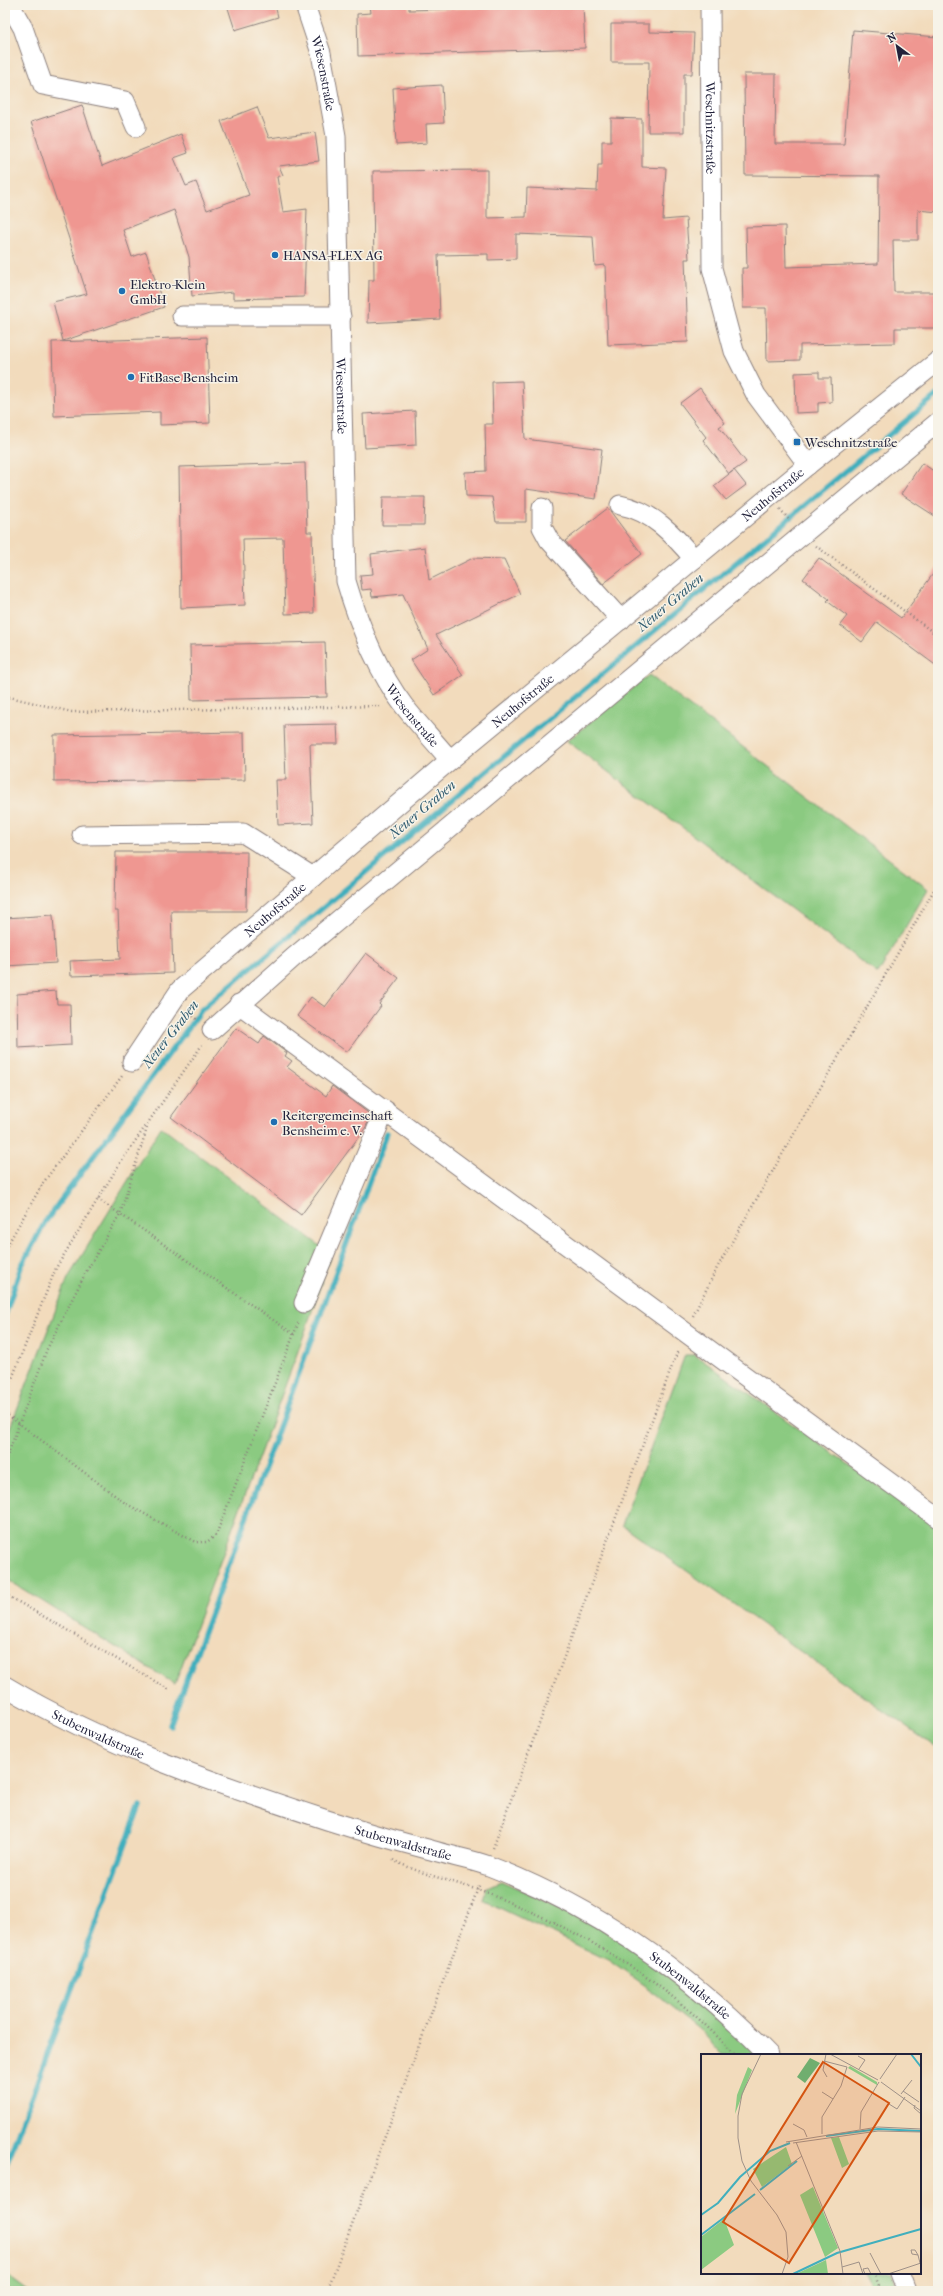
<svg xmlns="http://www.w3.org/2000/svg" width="943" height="2296" font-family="'IM FELL French Canon',serif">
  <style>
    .green { fill: #8bca81; stroke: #56765e }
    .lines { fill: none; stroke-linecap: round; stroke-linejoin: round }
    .stream { stroke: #41afbd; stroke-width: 5.5 }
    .building { fill: #ef9791 }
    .minor-casing { stroke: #8a7e7c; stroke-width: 21 }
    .path { stroke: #8a7e7c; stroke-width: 2.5; stroke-dasharray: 1 3; stroke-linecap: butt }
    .minor { stroke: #fff; stroke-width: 19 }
    .poi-dot { fill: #1f6fb2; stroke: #f7f3e8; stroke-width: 1.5 }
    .labels { text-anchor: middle; stroke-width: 3; stroke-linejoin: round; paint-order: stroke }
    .street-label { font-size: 13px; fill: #22223b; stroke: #f7f3e8 }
    .poi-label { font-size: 13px; fill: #22223b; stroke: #f7f3e8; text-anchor: start }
    .water-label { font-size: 14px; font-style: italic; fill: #2e5a6f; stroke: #f7f3e8 }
    .inset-river { fill: none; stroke: #41afbd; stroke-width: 2 }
    .inset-road { fill: none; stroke: #9f9188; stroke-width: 1 }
    .view { fill: #d45411; fill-opacity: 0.15; stroke: #d45411; stroke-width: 2 }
    .inset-edge { fill: none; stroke: #22223b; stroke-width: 2 }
  </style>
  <rect width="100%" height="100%" fill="#f7f3e8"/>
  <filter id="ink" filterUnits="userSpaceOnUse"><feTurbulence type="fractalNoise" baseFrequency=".025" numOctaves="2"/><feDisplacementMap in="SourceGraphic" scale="8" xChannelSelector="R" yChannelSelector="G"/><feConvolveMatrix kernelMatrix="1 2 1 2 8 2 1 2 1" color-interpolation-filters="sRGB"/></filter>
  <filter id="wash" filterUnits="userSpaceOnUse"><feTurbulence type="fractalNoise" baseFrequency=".012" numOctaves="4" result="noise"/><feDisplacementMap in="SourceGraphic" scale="16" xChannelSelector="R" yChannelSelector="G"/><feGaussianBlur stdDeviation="0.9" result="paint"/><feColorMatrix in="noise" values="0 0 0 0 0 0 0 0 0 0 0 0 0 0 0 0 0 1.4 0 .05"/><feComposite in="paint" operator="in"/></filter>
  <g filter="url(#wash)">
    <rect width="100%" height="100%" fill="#f2dbbc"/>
    <!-- green -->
    <g class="green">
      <polygon points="649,675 928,889 878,974 567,741"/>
      <polygon points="161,1127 331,1254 305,1332 175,1684 5,1578 5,1442 9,1430 68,1278"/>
      <polygon points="685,1355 695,1355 938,1528 938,1749 622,1525"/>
      <path d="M501 1881C541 1899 582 1915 618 1939 669 1972 713 2013 757 2055H723L702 2032 656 1994 608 1960 483 1900 487 1887Z"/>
      <polygon points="866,2273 891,2273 897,2291 874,2291"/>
      <polygon points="5,2274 28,2291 5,2291"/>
    </g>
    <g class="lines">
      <!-- stream -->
      <g class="stream">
        <polyline points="5,1315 21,1267 45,1222 202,1009 938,394"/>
        <polyline points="170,1725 387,1133"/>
        <polyline points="5,2168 140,1806"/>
      </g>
    </g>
    <g id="blocks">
      <!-- building -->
      <g class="building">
        <polygon points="227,5 275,5 278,17 235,30"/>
        <polygon points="370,5 409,5 409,10 583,5 585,48 358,56 357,14 371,13"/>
        <polygon points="611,24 649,24 649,32 694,33 692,74 684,74 684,132 648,132 649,62 611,62"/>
        <polygon points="853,30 938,37 938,212 918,210 918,240 893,240 894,292 938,292 938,328 895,328 895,343 800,345 800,360 767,361 766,308 743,308 742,268 747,268 746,227 785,226 786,267 878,264 879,176 745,175 744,74 776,74 775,144 844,144"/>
        <polygon points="442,85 444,123 426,124 427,143 396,145 393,88"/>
        <polygon points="82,105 102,166 181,134 188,153 174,158 186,186 196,182 207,210 249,195 221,121 257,107 269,138 315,132 319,161 279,166 283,175 277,177 283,212 307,209 304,297 233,299 233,292 192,296 189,257 174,210 123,230 132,257 146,252 164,307 63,341 53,302 87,294 31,122"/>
        <polygon points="611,118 642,119 642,167 666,168 663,220 686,218 689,259 685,259 688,342 608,345 605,265 595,266 593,237 516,234 516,259 488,260 488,254 438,255 440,319 368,323 369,280 374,280 373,171 487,170 487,218 526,217 527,188 597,191 598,165 602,165 602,141 611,141"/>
        <polygon points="207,337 210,423 160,425 160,412 54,416 52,342"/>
        <polygon points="819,372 819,378 831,378 832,402 818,403 818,412 796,413 795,373"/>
        <polygon points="522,381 525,439 602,449 596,499 526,489 526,522 496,522 492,497 466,496 465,472 486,471 485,424 493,424 492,382"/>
        <polygon points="700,388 725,423 719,427 746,462 729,474 703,440 706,437 680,403"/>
        <polygon points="415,411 416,445 365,448 363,414"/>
        <polygon points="305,463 307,532 312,532 314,613 285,614 283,538 243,539 245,605 181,608 179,467"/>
        <polygon points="922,463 938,474 938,518 901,494"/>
        <polygon points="734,470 746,485 726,500 714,486"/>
        <polygon points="383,497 425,497 424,525 382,525"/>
        <polygon points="608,508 642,554 603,584 565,541"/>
        <polygon points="425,547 429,580 473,558 504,559 520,594 436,635 463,675 434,695 411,660 428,649 403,594 372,597 371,589 362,590 360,575 373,574 371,554"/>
        <polygon points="819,558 901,618 938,567 938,667 877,622 862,642 840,625 847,616 827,601 829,599 803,579"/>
        <polygon points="325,642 327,697 191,700 190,645"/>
        <polygon points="337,724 338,744 310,744 313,823 278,825 276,780 286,780 284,725"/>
        <polygon points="244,732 245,780 54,782 54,735"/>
        <polygon points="116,852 247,852 246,911 171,911 173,973 71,976 70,961 120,959 118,911 115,911"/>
        <polygon points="53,915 56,963 5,966 5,918"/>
        <polygon points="366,953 399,978 379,1004 381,1006 347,1052 297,1016 311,997 325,1007"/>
        <polygon points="56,991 57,1004 70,1004 71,1045 18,1048 17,994"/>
        <polygon points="236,1028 259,1044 264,1036 287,1053 285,1056 292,1061 287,1067 326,1096 332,1086 371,1115 366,1127 301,1215 171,1117"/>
      </g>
    </g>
  </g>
  <g filter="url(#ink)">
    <use href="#blocks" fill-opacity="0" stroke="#8a7e7c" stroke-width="1"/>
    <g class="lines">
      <defs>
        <g id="minor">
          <polyline points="10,5 23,28 43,85 125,101 136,127"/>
          <path id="s1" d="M305 5 321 53 336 136 346 581C359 625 376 669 404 706 419 725 435 742 450 760"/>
          <path id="s2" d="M710 5 712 268 734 351 756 395 808 465"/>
          <polyline points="182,316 341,316"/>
          <path d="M620 505C652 511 674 535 694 559"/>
          <polyline points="542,508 542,527 549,540 621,620"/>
          <polyline points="82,835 243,833 313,877"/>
          <polyline points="239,1004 938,1518"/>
          <polyline points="212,1030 294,957 938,422"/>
          <path id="s3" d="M132 1062 180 990 450 760 808 465 938 361"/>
          <polyline points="304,1303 385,1110"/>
          <path id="s4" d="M5 1686C105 1746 217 1784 327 1820 361 1831 396 1841 431 1850 450 1856 470 1859 489 1866 595 1907 690 1974 769 2055"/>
          <polyline points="900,2273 907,2291"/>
        </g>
      </defs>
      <!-- minor casing -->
      <use href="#minor" class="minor-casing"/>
      <!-- path -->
      <g class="path">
        <polyline points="780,509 790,521"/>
        <polyline points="816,546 938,636"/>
        <polyline points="5,696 72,712 382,706"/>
        <polyline points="188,1010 190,1014 198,1020"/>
        <polyline points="147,1128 120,1214 295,1335"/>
        <polyline points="5,1249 43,1183 122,1076"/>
        <polyline points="693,1316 717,1268 938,883"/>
        <polyline points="5,1396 56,1268 120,1163 202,1045"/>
        <polyline points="5,1413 125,1503 195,1542 207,1542 216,1535 299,1321"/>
        <polyline points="5,1462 47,1349 86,1272 120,1214 98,1199"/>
        <polyline points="5,1594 170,1690"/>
        <polyline points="493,1848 678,1350"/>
        <path d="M393 1860C420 1874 449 1880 478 1890 573 1925 667 1980 735 2055"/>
        <polyline points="874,2273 881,2291"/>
        <polyline points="327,2291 480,1883"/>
      </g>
      <!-- minor -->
      <use href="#minor" class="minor"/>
    </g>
  </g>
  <!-- markers -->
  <g class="poi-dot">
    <circle cx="275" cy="255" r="4"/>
    <circle cx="122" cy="291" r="4"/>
    <circle cx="131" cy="377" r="4"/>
    <rect x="793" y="438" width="8" height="8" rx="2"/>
    <circle cx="274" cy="1122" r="4"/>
  </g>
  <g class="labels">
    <!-- street labels -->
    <g class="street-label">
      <text dy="5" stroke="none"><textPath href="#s1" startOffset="71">Wiesenstraße</textPath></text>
      <text dy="5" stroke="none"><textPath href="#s2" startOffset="123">Weschnitzstraße</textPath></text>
      <text dy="5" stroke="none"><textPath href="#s1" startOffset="395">Wiesenstraße</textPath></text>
      <text dy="5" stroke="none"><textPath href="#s3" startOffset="859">Neuhofstraße</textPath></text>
      <text dy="5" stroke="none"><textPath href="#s3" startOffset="535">Neuhofstraße</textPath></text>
      <text dy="5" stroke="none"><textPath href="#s1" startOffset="731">Wiesenstraße</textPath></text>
      <text dy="5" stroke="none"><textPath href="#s3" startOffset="211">Neuhofstraße</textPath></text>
      <text dy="5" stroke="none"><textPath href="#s4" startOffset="105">Stubenwaldstraße</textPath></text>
      <text dy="5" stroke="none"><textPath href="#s4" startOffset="429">Stubenwaldstraße</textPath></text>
      <text dy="5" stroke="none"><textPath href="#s4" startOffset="753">Stubenwaldstraße</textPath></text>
    </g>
    <!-- poi labels -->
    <g class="poi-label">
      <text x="283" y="260">HANSA-FLEX AG</text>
      <text x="130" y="289">Elektro-Klein<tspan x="130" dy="15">GmbH</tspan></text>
      <text x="139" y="382">FitBase Bensheim</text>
      <text x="805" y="447">Weschnitzstraße</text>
      <text x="282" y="1120">Reitergemeinschaft<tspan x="282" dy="15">Bensheim e. V.</tspan></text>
    </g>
    <!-- water labels -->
    <g class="water-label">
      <text transform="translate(670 602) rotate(-40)" y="5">Neuer Graben</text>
      <text transform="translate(422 809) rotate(-40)" y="5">Neuer Graben</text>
      <text transform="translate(170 1034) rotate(-52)" y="5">Neuer Graben</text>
    </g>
  </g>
  <!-- overview -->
  <g transform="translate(701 2054)">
    <rect width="220" height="220" fill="#f2dbbc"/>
    <path d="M149 12 176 28V31L147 14ZM47 13 51 16 34 60 36 41ZM138 83 148 110 141 114 130 84ZM85 93 91 110 61 133 52 115ZM112 133 137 194 124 203 99 141ZM23 165 33 191 0 216V183ZM125 206 127 220H95Z" fill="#8bca81"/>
    <path d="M109 4 119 9 104 29 96 23Z" fill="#70ae6f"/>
    <path class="inset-river" d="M210 0 220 13M125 82 177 75 220 77M59 136 96 107M0 161 17 149 39 123 69 97 89 89M0 181 54 140M92 220 136 199 220 175"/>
    <path class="inset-road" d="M60 0 41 40 37 62V84L41 107 50 127 76 161 85 178 87 203 81 220M125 0 122 16 126 23M129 0 177 26M157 2 164 6 158 15M179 25 196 0M180 28 220 57M202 37 218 48M121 38 132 45M200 40 211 26M188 50 196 55 204 43M214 51 213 54 220 60M92 70 103 76 106 83M159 75 160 58 178 28M121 80V63L140 32 146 13 123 7M85 88 177 73 220 75M95 88 139 197 142 220M92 89 177 77 220 78M87 112 101 102M169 199 180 220M217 201 211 200 210 196H214L217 201 219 209M141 213 158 208 162 220M164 220 162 215 167 214 170 220M187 220 220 209"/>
    <path class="view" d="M122 8 188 49 88 209 22 168Z"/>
    <rect width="220" height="220" class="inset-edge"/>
  </g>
  <!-- margin -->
  <rect width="943" height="2296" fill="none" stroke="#f7f3e8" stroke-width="20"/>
  <!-- north arrow -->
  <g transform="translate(897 46) rotate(328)" stroke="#f7f3e8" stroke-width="3" paint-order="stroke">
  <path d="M0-3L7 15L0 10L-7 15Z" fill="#22223b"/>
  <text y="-6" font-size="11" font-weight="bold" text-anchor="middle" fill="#22223b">N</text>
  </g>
</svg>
